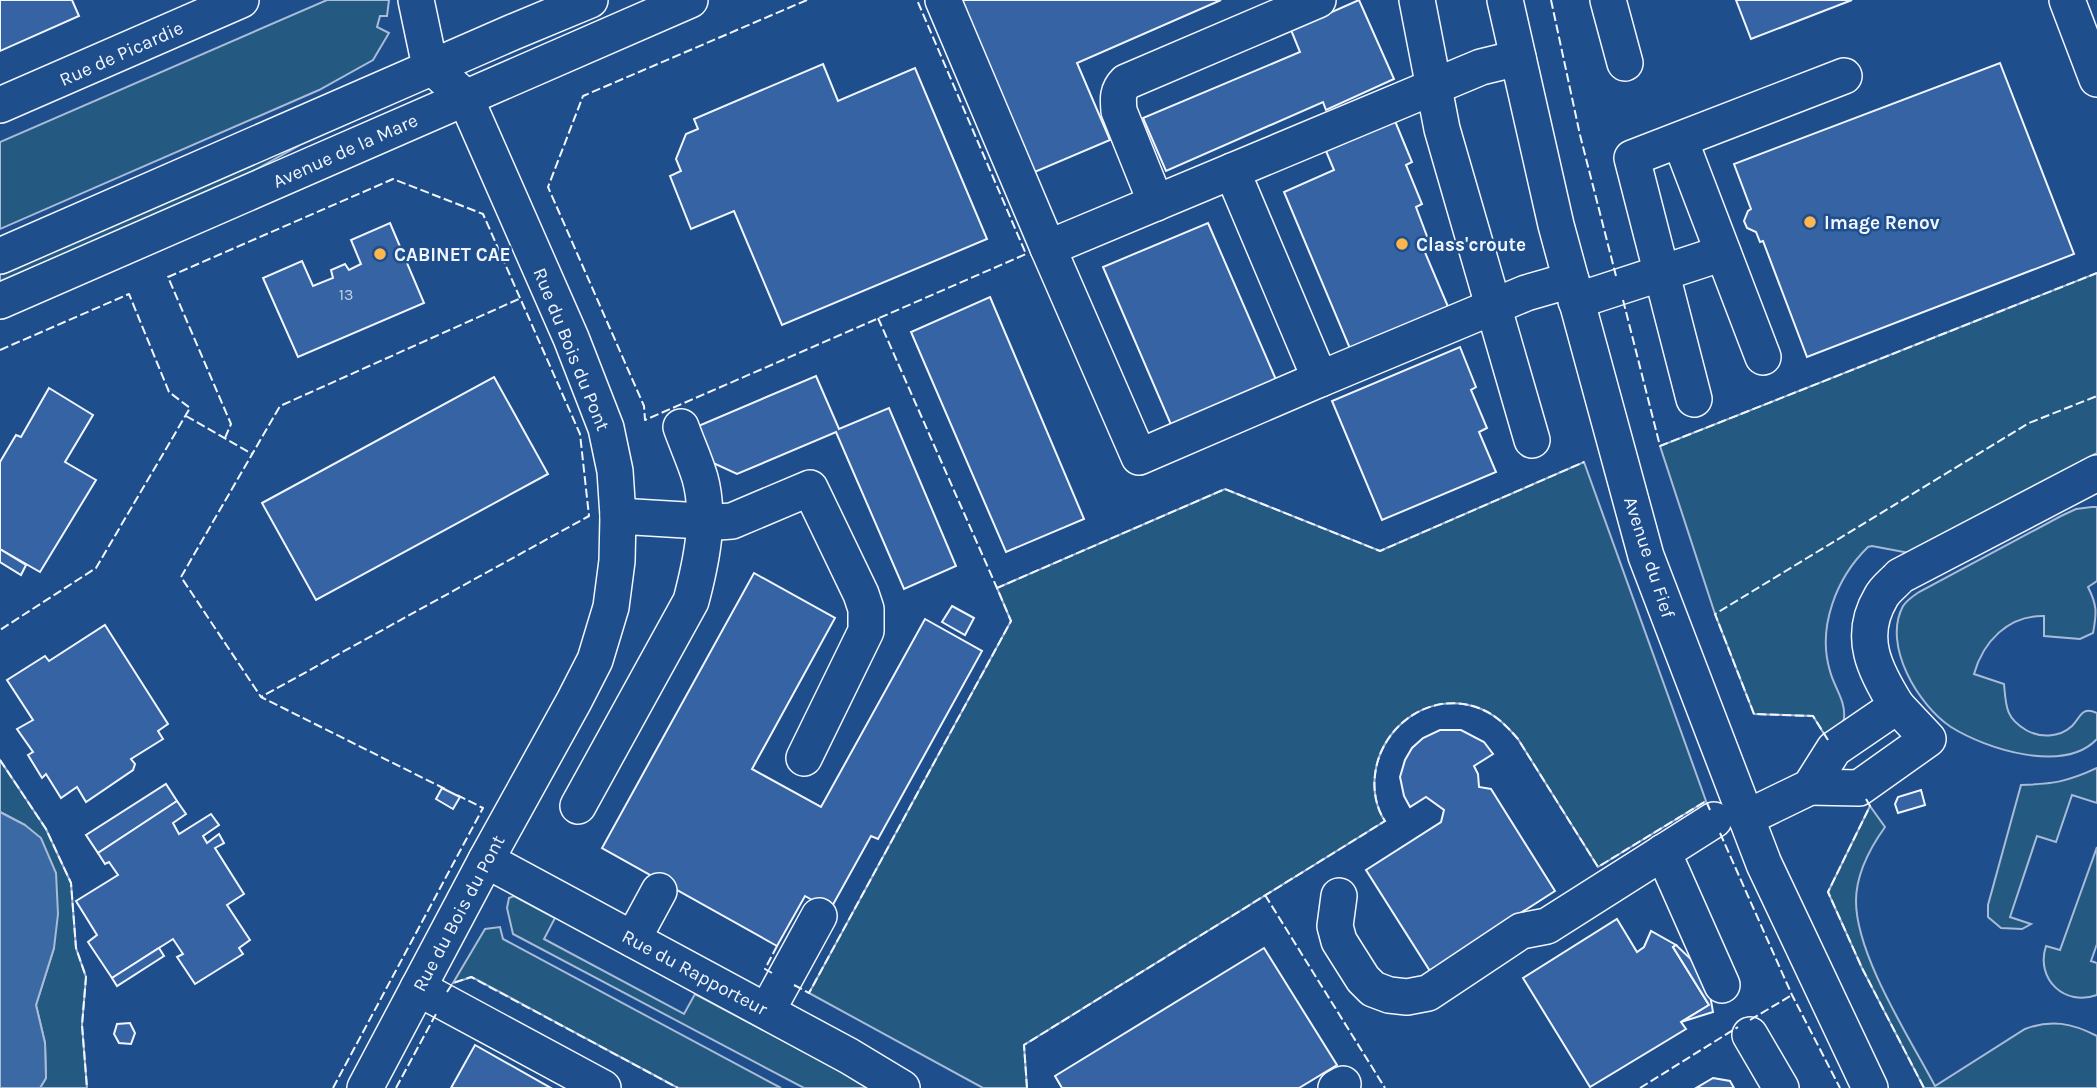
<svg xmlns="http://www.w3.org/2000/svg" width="2097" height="1088" font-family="Karla,sans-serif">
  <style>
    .green { fill: #245a82; stroke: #a8bbd7; stroke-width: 2 }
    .water { fill: #3b69a3; stroke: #a8bbd7; stroke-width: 2 }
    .building { fill: #3563a3; stroke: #f2f6ff; stroke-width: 2 }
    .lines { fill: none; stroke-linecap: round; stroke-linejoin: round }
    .minor-casing { stroke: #f2f6ff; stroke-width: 38 }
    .minor { stroke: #1f4e8c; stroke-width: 35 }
    .fence { stroke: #f2f6ff; stroke-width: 2; stroke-dasharray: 9 3.5; stroke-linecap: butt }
    .poi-dot { fill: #ffb74d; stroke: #1f4e8c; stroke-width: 2.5 }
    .labels { text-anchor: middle; stroke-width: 5; stroke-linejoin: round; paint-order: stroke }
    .number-label { font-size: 16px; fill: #c3d1e8 }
    .street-label { font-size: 19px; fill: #f2f6ff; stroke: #1f4e8c }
    .poi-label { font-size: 19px; font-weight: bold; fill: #f2f6ff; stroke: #1f4e8c; text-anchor: start }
  </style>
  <rect width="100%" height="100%" fill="#1f4e8c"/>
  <!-- green -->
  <g class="green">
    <polygon points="327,0 389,0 387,16 380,16 377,27 389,33 373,60 319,90 0,229 0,142"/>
    <polygon points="412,95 302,144 185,209 0,289 0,265"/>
    <path d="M2097 273V453L1917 551 1909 553 1872 546 1868 547C1836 578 1817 628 1830 671 1834 687 1846 701 1844 718 1843 727 1833 732 1826 737L1813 716 1754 714 1715 614 1660 446Z"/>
    <path d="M1584 462 1706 801 1598 867 1518 739C1506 725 1494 713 1476 707 1429 691 1380 727 1375 775 1373 790 1376 808 1385 821L1024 1045 1027 1088H983L809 993 1011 621 997 588 1225 489 1380 551Z"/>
    <path d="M2092 507H2097V581L2088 587C2097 605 2097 612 2093 633L2080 639 2044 636V616C2008 615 1983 642 1974 674L2004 684C2006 705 2005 718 2026 730 2040 738 2059 738 2072 726 2081 717 2081 706 2097 713V739C2064 774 1986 749 1951 727 1918 705 1882 645 1903 606 1907 600 1913 596 1919 592L2061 516 2076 509Z"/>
    <polygon points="0,760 46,829 71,883 76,948 86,977 82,1025 87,1088 40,1088 46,1078 45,1043 36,1005 54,948 25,825 0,812"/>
    <path d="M2097 768V803L2072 795 2056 842 2037 836 2010 917 2031 924 2022 929 2001 928 1988 917V905L2021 785C2053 784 2067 782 2097 768Z"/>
    <path d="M1870 806 1885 827C1870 848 1856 874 1856 901 1856 955 1909 1037 1935 1086L2025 1029C2051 1019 2072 1023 2097 1036V1088H1924L1862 968 1828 892Z"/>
    <path d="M2097 847V944L2091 961 2097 963V995C2065 1007 2035 979 2046 946L2060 950Z"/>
    <polygon points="514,896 555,918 544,939 684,1014 695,994 872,1088 804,1088 513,934 507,908 509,898"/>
    <polygon points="500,927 503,939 781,1088 678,1088 472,977 453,983 485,929"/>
  </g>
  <!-- water -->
  <polygon class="water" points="0,812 25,825 41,838 56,873 58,914 54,948 36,1005 45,1043 46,1078 40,1088 0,1088"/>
  <!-- building -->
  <g class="building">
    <polygon points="0,0 72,0 79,16 0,51"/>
    <polygon points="954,0 1221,0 1077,63 1110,140 1030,174"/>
    <polygon points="1359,0 1394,79 1326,110 1323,102 1166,171 1143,118 1300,52 1291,30"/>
    <polygon points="1736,0 1852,0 1751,39"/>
    <polygon points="2000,63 2074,254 1807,357 1763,241 1760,242 1756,232 1747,228 1744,221 1748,211 1751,209 1734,164"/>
    <polygon points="823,64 838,101 915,68 987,239 782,325 734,211 691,229 670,176 681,171 676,159 686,134 698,129 694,119"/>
    <polygon points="1395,121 1412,162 1406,165 1422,204 1416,207 1431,247 1424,250 1449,309 1351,351 1284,192 1334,170 1326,151"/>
    <polygon points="390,223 424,303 298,357 263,278 302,261 313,286 333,278 331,270 345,264 349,270 361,264 351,240"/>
    <polygon points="1208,223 1277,382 1172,427 1103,267"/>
    <polygon points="990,297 1084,519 1006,552 911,332"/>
    <polygon points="1460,347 1476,387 1471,390 1487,428 1479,432 1496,472 1382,520 1332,401"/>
    <polygon points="816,376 839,429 889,408 956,566 904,589 836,432 737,474 711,462 696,427"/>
    <polygon points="494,377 548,474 316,600 262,503"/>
    <polygon points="49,388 93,415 65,462 96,480 40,572 0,549 0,462 16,435 21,437"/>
    <polygon points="0,549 26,565 21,575 0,562"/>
    <polygon points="754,573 835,618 752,769 821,807 925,619 982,651 878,839 871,836 830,910 805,896 777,946 602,848"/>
    <polygon points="952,606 974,618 965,635 942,622"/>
    <polygon points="105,625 168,724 158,731 163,739 131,759 135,764 133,770 86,802 77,787 61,798 46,774 42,778 28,755 33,752 17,729 33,720 7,680 45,656 49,661"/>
    <polygon points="1440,730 1461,730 1484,742 1493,754 1474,766 1478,774 1479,787 1491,789 1555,891 1430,971 1366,870 1441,822 1444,810 1426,797 1410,807 1404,796 1400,777 1405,760 1412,748 1423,738"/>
    <polygon points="166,784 177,801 98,853 86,835"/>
    <polygon points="442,788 460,797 453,809 436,799"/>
    <polygon points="1921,790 1925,805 1898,813 1895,804 1898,797"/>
    <polygon points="177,801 186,814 173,823 179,834 211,814 219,825 203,836 207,843 219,834 224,843 215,848 244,894 227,905 250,940 239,948 243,954 195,984 177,957 183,954 173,939 112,978 88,942 97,935 76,901 118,875 109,862 105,864 98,853"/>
    <polygon points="1617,919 1637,952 1644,947 1651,931 1676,945 1673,947 1709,1005 1681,1022 1686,1029 1590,1087 1523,978"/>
    <polygon points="1676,945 1696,964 1709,989 1713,1012 1681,1022 1709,1005 1673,947"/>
    <polygon points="159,948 164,956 117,986 112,978"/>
    <polygon points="1264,948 1337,1065 1299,1088 1062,1088 1055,1076"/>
    <polygon points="130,1023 135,1033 131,1044 119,1043 114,1034 117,1024"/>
    <polygon points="475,1045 551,1088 451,1088"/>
    <polygon points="1713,1078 1730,1081 1734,1088 1696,1088"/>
  </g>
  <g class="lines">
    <defs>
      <g id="minor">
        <polyline points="943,0 1048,248 1481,67 1518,58"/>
        <polyline points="1417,0 1442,129 1532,440"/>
        <polyline points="1505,0 1556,225 1646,556 1764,864 1870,1088"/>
        <polyline points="1608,0 1625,63"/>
        <polyline points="2067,0 2097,79"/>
        <polyline points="0,105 241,0"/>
        <polyline points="1680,140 1763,357"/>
        <polyline points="1232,171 1320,379 1526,293 1571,280"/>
        <path d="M1156 203 1119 111C1118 99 1117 91 1126 82L1318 0"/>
        <polyline points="1048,248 1139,457 1320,379"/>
        <polyline points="0,256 513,32 590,0"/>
        <polyline points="0,301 690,0"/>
        <polyline points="1576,301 1723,253"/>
        <polyline points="1694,399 1632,158 1844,76"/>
        <polyline points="618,516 718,522 732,521 810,488 861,594 866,609 866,631 804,758"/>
        <polyline points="1810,787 1859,788 1928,739 1897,706"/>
        <path d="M578 806 691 601C701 563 711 518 700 478 695 461 687 444 681 427"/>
        <path d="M1746 818 1810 787 1834 749 1897 706C1875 671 1857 637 1881 597 1885 589 1894 583 1900 576L2097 473"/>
        <polyline points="1663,852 1722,985"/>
        <polyline points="486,860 849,1056 902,1088"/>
        <polyline points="1339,896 1335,926 1339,941 1363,979 1373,989 1389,995 1407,997 1428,993 1521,931 1547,926 1714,820"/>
        <polyline points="633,939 659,891"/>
        <polyline points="418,988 603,1088"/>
        <polyline points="767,1011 819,916"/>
        <polyline points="1750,1035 1781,1088"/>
        <polyline points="365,1088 486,860 574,701 595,660 611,607 617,561 618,516 615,471 606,428 571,338 465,97 433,68 428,57 416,0"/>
        <polyline points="1336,1088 1343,1084"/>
      </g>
    </defs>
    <!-- minor casing -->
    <use href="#minor" class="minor-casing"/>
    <!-- minor -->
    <use href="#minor" class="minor"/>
    <!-- fence -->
    <g class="fence">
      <polyline points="807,0 583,96 548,187 644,406 645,420 1026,254 917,0"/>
      <polyline points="1551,0 1580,135 1616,276"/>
      <polyline points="1623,300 1660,446 2097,273"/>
      <polyline points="878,318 997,588"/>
      <polyline points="0,350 129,294 169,392 190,408 96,568 0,630"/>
      <polyline points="186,416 252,454"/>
      <polyline points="225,438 231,424 168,277 393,179 483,214 580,434 589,516 261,697"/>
      <polyline points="1828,740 1813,716 1754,714 1715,614 2029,423 2097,396"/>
      <polyline points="0,760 46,829 71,883 76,948 86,977 82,1025 87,1088"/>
      <polyline points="445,789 261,697 181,577 280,406 521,298"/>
      <polyline points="1866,799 1870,806 1828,892 1862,968 1924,1088"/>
      <polyline points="1720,833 1792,995 1840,1088"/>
      <polyline points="1265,895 1385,1088"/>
      <polyline points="772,973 765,969 777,946"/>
      <polyline points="794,985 809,993 1011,621 997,588 1225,489 1380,551 1584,462"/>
      <polyline points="447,992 453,983 471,977 678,1088"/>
      <polyline points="1750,1020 1792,995"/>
      <polyline points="333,1088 483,808 457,795"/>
      <polyline points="396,1088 436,1014"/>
      <path d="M1027 1088 1024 1045 1385 821C1376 808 1373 790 1375 775 1380 727 1429 691 1476 707 1494 713 1506 725 1518 739L1598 867 1706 801 1710 810"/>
      <polyline points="1640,1088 1738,1027"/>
    </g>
  </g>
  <!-- markers -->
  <g class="poi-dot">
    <circle cx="1810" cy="222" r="7"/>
    <circle cx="1402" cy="244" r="7"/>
    <circle cx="380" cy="254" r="7"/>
  </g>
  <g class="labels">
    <!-- number labels -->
    <g class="number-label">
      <text x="346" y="300">13</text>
    </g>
    <!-- street labels -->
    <g class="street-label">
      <text transform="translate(121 53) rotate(-24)" y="7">Rue de Picardie</text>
      <text transform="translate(345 150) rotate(-24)" y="7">Avenue de la Mare</text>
      <text transform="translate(572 349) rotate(68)" y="7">Rue du Bois du Pont</text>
      <text transform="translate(1650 557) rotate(72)" y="7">Avenue du Fief</text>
      <text transform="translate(458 913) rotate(-62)" y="7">Rue du Bois du Pont</text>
      <text transform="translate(695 972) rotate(28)" y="7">Rue du Rapporteur</text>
    </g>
    <!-- poi labels -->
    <g class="poi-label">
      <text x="1824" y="229">Image Renov</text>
      <text x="1416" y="251">Class'croute</text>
      <text x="394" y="261">CABINET CAE</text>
    </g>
  </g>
</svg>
